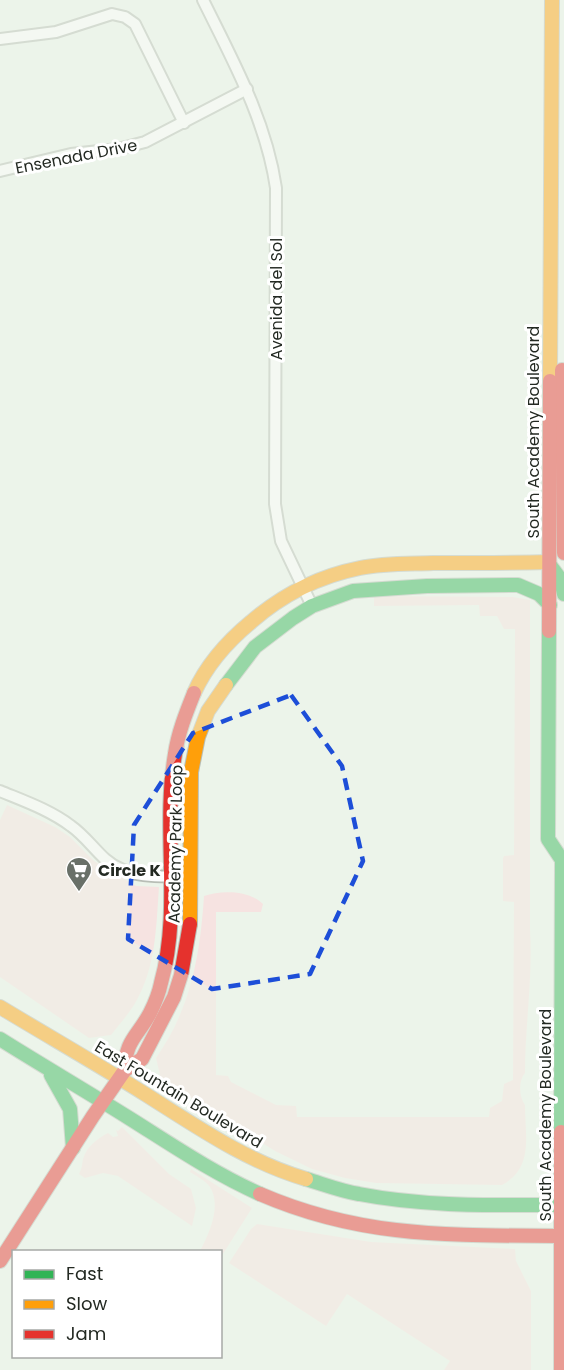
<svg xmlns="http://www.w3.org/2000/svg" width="564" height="1370" font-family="Poppins,sans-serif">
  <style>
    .green { fill: #f6e3e1 }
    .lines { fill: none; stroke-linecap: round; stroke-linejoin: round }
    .street-casing { stroke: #b8beb6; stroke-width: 14 }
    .fast-casing { stroke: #b8beb6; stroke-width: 16 }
    .slow-casing { stroke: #b8beb6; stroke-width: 16 }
    .jam-casing { stroke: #b8beb6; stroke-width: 16 }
    .street { stroke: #fcfdfc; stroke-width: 10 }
    .fast { stroke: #30b455; stroke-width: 14 }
    .slow { stroke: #ff9f0a; stroke-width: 14 }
    .jam { stroke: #e5322d; stroke-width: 14 }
    .marked { fill: none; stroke: #1d4ed8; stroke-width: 4.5; stroke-dasharray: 12 8; stroke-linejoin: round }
    .labels { text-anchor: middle; stroke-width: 6; stroke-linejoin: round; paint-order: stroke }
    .street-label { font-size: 16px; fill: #232922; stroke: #fff }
    .poi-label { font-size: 16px; font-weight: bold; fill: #232922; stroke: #fff; text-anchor: start }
  </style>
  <rect width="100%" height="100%" fill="#ecf4ea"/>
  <!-- green -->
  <g class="green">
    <path d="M374 596 513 597 530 600V930C533 978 525 1025 525 1073 518 1081 519 1097 525 1105 525 1136 534 1168 502 1185L376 1183 345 1178 312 1169 275 1151 161 1079 156 1058C191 1008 200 956 204 896 221 890 249 890 263 904L261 912H216V1075L228 1076 231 1082 276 1105 296 1106 297 1117H489L490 1108 502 1101 504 1084 513 1080 514 902 503 901V858L504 856 514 855 515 629H504L497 616H480L479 605 374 606Z"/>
    <path d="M7 805 55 827 70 837 94 861 136 886 159 887C156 928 156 969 134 1005 127 1016 118 1026 111 1035L89 1038 0 977V820Z"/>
    <path d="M122 1127 169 1174 191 1189 196 1208 192 1226 118 1176 103 1173 85 1178 79 1174C82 1168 82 1165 83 1159 87 1146 97 1139 108 1133L113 1137 118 1136 116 1130 118 1131Z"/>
    <path d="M191 1169 252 1208 221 1257 220 1252 211 1251 206 1249 204 1251H200C209 1234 222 1206 210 1187 205 1180 196 1176 190 1172Z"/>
    <polygon points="257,1224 371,1242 515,1249 516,1261 531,1291 531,1370 444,1370 450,1361 347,1294 326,1326 229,1263 251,1229"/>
  </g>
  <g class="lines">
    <defs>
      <g id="street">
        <path d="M203 0C233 61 266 120 276 188L275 504 281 541 312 606"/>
        <polyline points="0,39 56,32 112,14 125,17 135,24 184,123"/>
        <polyline points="0,171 71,154 118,149 145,142 247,89"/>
        <path d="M0 791C24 801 50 810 71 826 84 835 93 848 105 859 127 879 162 877 190 876"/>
      </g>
      <g id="fast">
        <polyline points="549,564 561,580 564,594"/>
        <polyline points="549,631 548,839 562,860 561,1132"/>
        <polyline points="226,685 255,647 293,618 312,606 353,591 427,586 518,585 539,594 550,605"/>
        <path d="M0 1039C43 1066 86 1091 129 1118 172 1145 213 1173 260 1194"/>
        <polyline points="51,1075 70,1109 73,1148"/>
        <path d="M306 1179C323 1184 341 1191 359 1194 426 1207 495 1205 564 1205"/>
      </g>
      <g id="slow">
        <polyline points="550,381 552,0"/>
        <path d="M194 693C206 666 228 641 251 622 282 595 320 576 360 568 384 563 409 564 433 563 472 563 510 563 548 562"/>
        <polyline points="190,924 191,772 198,737 208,711 226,685"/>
        <path d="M0 1007C48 1036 97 1064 145 1094 196 1126 247 1162 306 1179"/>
      </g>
      <g id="jam">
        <polyline points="562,370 564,553"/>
        <polyline points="549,631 550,381"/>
        <path d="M125 1070C125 1040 138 1036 150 1013 155 1003 159 993 161 983 182 908 162 830 175 754 178 733 186 713 194 693"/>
        <path d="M260 1194C364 1239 453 1235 564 1236"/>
        <polyline points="0,1261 93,1116 125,1070 142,1059 174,997 181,975 190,924"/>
        <polyline points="561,1370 561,1132"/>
      </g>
    </defs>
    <!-- street casing -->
    <use href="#street" class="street-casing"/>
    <!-- fast casing -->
    <use href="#fast" class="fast-casing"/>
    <!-- slow casing -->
    <use href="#slow" class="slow-casing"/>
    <!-- jam casing -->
    <use href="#jam" class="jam-casing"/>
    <!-- street -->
    <use href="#street" class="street"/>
    <!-- fast -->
    <use href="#fast" class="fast"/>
    <!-- slow -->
    <use href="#slow" class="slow"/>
    <!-- jam -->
    <use href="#jam" class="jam"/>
  </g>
  <!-- marked area -->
  <path d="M0 0H564V1370H0ZM291 695 342 766 363 861 310 974 212 989 128 939 134 825 193 733Z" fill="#ecf4ea" fill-opacity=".55" fill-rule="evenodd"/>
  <path class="marked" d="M291 695 342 766 363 861 310 974 212 989 128 939 134 825 193 733Z"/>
  <!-- icons -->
  <defs>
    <symbol id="supermarket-pin" viewBox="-11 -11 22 30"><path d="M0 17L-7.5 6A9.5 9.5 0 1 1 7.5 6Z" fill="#697068" stroke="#fff"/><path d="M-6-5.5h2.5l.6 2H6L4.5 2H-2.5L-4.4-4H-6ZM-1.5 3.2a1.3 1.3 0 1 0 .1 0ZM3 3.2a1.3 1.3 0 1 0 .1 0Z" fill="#fff"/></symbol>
  </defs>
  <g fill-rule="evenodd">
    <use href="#supermarket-pin" x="64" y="855" width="30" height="40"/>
  </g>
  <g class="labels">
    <!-- street labels -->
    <g class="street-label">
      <text transform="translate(76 156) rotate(-11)" y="6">Ensenada Drive</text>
      <text transform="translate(276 299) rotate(-90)" y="6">Avenida del Sol</text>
      <text transform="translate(533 432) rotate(-90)" y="6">South Academy Boulevard</text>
      <text transform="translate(175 844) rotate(-89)" y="6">Academy Park Loop</text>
      <text transform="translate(179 1094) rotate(31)" y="6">East Fountain Boulevard</text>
      <text transform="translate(545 1115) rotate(-90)" y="6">South Academy Boulevard</text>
    </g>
    <!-- poi labels -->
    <g class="poi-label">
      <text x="98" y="876">Circle K</text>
    </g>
  </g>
  <!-- legend -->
  <rect x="12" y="1250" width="210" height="108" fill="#ffffff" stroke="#a7a9a7" stroke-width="1.5"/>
  <rect x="24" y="1270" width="30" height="9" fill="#30b455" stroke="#a7a9a7" stroke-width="1.5"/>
  <text x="66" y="1280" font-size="18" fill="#232922">Fast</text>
  <rect x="24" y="1300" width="30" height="9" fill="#ff9f0a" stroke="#a7a9a7" stroke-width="1.5"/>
  <text x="66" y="1310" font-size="18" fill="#232922">Slow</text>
  <rect x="24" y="1330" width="30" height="9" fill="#e5322d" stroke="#a7a9a7" stroke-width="1.5"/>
  <text x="66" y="1340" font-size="18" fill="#232922">Jam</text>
</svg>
